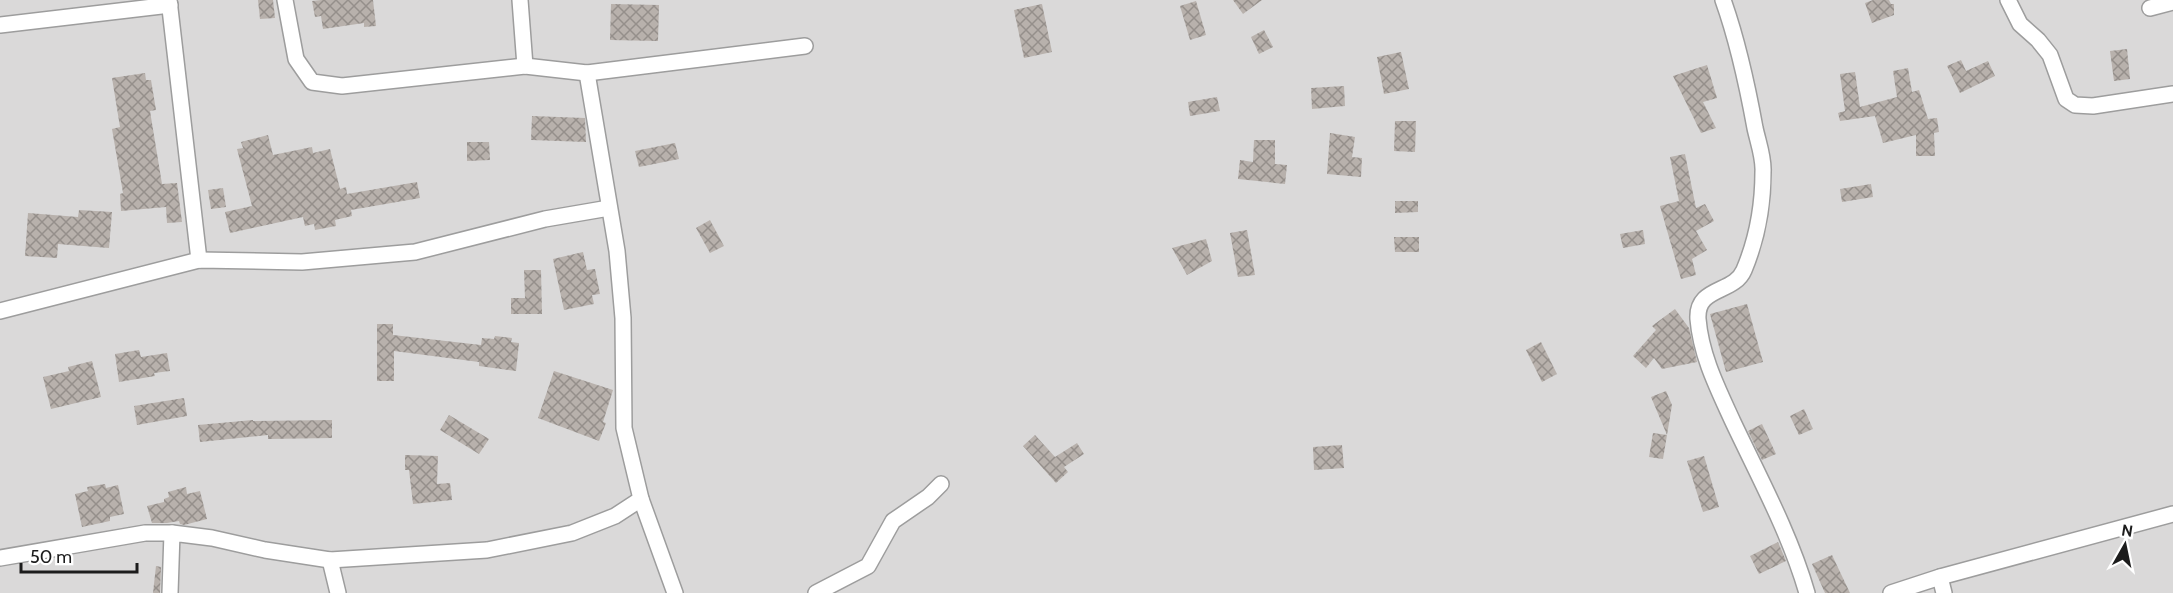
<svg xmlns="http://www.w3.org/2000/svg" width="2173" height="593" font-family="Cabin,sans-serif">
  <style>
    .residential { fill: #dad9d9 }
    .building { fill: url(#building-cross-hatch) }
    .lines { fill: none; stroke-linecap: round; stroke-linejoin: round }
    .minor-casing { stroke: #9d9d9d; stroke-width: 18 }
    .minor { stroke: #fff; stroke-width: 15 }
  </style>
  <defs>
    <pattern id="building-cross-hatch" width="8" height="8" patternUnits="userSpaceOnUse" patternTransform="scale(1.5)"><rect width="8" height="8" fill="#b8b1ac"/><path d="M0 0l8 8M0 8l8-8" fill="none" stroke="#958f8b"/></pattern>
  </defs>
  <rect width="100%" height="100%" fill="#ece8e2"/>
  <!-- residential -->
  <rect class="residential" x="0" y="0" width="2173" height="593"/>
  <!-- building -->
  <g class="building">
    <polygon points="258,0 273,0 275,18 260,19"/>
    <polygon points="321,0 373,0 376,26 364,27 364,23 323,29 321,16 315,17 312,1"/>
    <polygon points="1233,0 1262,0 1243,14"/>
    <polygon points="1873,0 1889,0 1891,4 1894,4 1894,15 1872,23 1865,3"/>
    <polygon points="1196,1 1206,35 1190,40 1180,6"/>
    <polygon points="611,4 659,5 658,41 610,40"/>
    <polygon points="1042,4 1052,52 1024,58 1014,10"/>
    <polygon points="1264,30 1273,47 1259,54 1251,37"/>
    <polygon points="2127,49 2130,79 2114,81 2110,51"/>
    <polygon points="1401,52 1409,89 1384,94 1377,57"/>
    <polygon points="1961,60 1966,71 1988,61 1995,76 1960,93 1947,66"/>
    <polygon points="1707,65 1717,98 1703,102 1716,128 1701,133 1673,76"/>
    <polygon points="1908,68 1912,92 1919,90 1928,119 1937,118 1939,132 1934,133 1935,156 1916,156 1916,135 1883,143 1875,116 1840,121 1838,113 1845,111 1840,74 1855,72 1860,107 1897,97 1893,71"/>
    <polygon points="145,73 146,80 151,80 156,110 150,111 162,184 177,183 182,222 167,223 166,207 121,211 120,194 123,193 112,129 120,127 112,78"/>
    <polygon points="1344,86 1345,106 1312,109 1311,88"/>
    <polygon points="1217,97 1220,111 1190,116 1188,102"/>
    <polygon points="532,116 585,118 586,142 531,140"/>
    <polygon points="1395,121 1416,121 1415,152 1394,151"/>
    <polygon points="1330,133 1355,137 1352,157 1362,158 1361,177 1327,174"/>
    <polygon points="268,135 273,155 312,147 313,153 330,149 340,189 346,187 347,194 417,182 420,198 351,210 352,216 335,220 336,226 315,230 314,224 305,226 303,217 230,233 225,212 252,206 237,149 243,148 241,142"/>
    <polygon points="1254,140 1275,140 1275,164 1287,165 1285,184 1238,179 1240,160 1253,162"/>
    <polygon points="467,142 489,142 490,160 467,161"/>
    <polygon points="675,143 679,159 639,167 635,151"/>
    <polygon points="1685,154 1696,208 1705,204 1714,221 1696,231 1707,250 1692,259 1696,275 1681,279 1660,206 1679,201 1670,157"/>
    <polygon points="1871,184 1873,197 1842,202 1840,189"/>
    <polygon points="223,188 226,207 211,209 208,190"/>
    <polygon points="1395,201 1418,201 1418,212 1395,213"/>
    <polygon points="79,210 112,212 109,248 58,244 57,258 25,256 28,213 78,217"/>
    <polygon points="710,220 724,246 710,253 696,228"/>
    <polygon points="1247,230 1255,275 1238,277 1230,233"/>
    <polygon points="1643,230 1645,244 1623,248 1620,234"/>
    <polygon points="1394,237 1419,237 1419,252 1395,252"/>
    <polygon points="1206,239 1212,261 1187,275 1172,248"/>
    <polygon points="583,252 587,270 595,269 600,294 592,295 594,304 564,310 553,259"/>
    <polygon points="524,270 541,270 542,314 511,314 511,298 525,298"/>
    <polygon points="1747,304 1763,362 1726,372 1710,314"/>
    <polygon points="1675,309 1689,328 1697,362 1662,369 1654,358 1646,368 1633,356 1656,330 1652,326"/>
    <polygon points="377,324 393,324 393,335 481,345 482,338 494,339 495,336 512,338 511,342 519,343 516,371 479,366 479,362 394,351 394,381 377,381"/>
    <polygon points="1541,342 1557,374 1542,382 1526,350"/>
    <polygon points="139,350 141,357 167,353 170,371 154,373 155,376 119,382 115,354"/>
    <polygon points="92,361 101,397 51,409 43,377 69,371 68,367"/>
    <polygon points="554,371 613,390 603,422 606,423 599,441 538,418"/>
    <polygon points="1666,391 1672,405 1663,459 1649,457 1653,433 1667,435 1651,397"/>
    <polygon points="184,398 187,416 137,425 134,406"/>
    <polygon points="1804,409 1813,429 1799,435 1790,416"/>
    <polygon points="449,415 489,439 479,454 440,430"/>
    <polygon points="253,420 253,421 332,420 332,438 268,439 268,435 200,442 198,425"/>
    <polygon points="1762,424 1776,454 1762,460 1748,431"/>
    <polygon points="1035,435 1055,457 1077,443 1084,454 1064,467 1068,472 1056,483 1023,446"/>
    <polygon points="1342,445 1344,468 1314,470 1313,447"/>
    <polygon points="405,455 438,456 437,484 450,483 452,500 413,504 409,470 405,470"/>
    <polygon points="1704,456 1719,507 1703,512 1687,461"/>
    <polygon points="105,484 106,488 118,485 124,514 110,517 110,521 82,527 75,494 88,491 87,487"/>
    <polygon points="186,487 187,494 200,491 207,519 184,525 180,524 179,521 167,523 152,523 147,506 164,502 164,499 169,497 168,492"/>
    <polygon points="1778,542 1786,561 1759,574 1750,556"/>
    <polygon points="1832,555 1850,593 1825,593 1812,564"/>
    <polygon points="156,566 161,567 160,593 153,593"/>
  </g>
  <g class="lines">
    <defs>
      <g id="minor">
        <polyline points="169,0 199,260"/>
        <polyline points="285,0 296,59 312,82 342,86 525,66 587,73 805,46"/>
        <polyline points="520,0 525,66"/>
        <path d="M1723 0C1738 42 1747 84 1755 128 1758 142 1764 158 1763 172 1763 205 1757 239 1744 270 1734 294 1696 286 1698 319 1701 356 1718 389 1733 422 1759 477 1790 534 1807 593"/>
        <polyline points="2008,0 2020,24 2038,40 2050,55 2066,99 2075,105 2093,106 2173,94"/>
        <polyline points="2150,8 2173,2"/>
        <polyline points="0,25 170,5"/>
        <polyline points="0,311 199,260 302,262 415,252 545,219 609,208"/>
        <polyline points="641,499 675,593"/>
        <polyline points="0,558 145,533 172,533"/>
        <polyline points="330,560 338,593"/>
        <polyline points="1940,577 1944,593"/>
        <polyline points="170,593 172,533 212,538 265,550 330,560 487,550 572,533 615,516 641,499 624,428 623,318 617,251 587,73"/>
        <polyline points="816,593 868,566 893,521 928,497 941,484"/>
        <polyline points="1891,593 1940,577 2173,514"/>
      </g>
    </defs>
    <!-- minor casing -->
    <use href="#minor" class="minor-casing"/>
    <!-- minor -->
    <use href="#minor" class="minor"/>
  </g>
  <!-- north arrow -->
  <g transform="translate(2125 545) rotate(9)" stroke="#ffffff" stroke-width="4.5" paint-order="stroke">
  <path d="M0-4.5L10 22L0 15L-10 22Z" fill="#1c1c1c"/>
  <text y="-9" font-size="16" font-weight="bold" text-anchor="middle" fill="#1c1c1c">N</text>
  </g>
  <!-- scale -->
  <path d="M21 563v9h116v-9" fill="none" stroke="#1c1c1c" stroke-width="3"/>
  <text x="30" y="563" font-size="18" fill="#1c1c1c" stroke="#ffffff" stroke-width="4.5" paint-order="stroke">50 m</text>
</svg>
